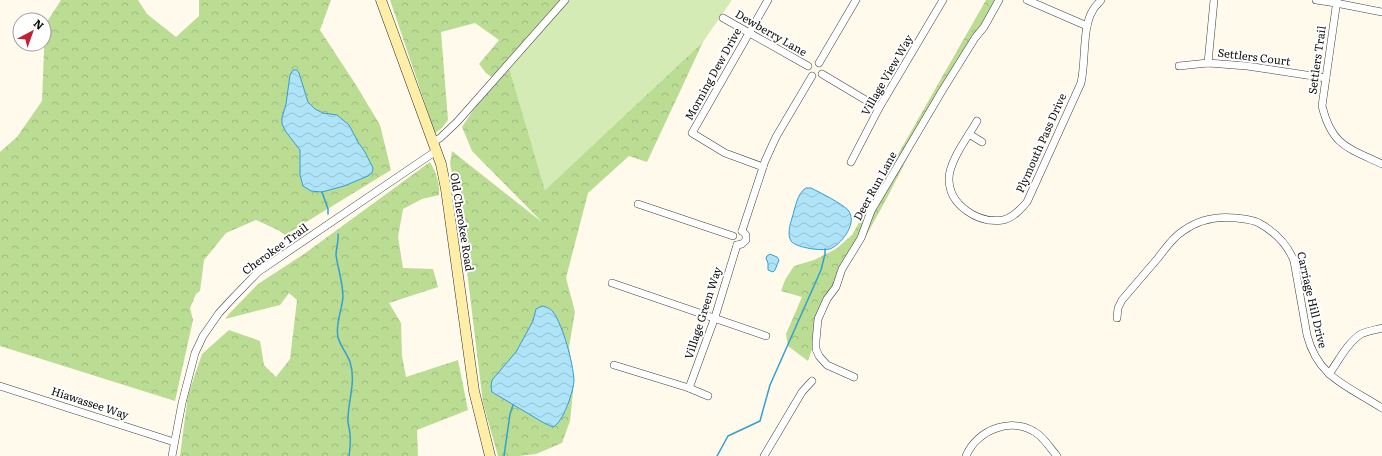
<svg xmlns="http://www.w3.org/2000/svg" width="1382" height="456" font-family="Literata,serif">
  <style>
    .grass { fill: #d5ebb5 }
    .forest { fill: url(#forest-crowns) }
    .water { fill: url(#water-waves); stroke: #33a0d2 }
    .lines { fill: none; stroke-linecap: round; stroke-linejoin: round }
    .stream { stroke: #33a0d2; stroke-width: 1.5 }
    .street-casing { stroke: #404040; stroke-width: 8 }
    .secondary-casing { stroke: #2f2f2f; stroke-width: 11 }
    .street { stroke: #fff; stroke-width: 7 }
    .secondary { stroke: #ffeea7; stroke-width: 10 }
    .labels { text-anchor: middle; stroke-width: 4; stroke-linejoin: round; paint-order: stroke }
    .street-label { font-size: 11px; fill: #0d0d0d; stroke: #fff }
  </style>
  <defs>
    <pattern id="forest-crowns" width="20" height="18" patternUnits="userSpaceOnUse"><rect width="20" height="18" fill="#badc93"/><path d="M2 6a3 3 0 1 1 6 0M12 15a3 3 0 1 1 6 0" fill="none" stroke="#9fbc7e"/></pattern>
    <pattern id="water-waves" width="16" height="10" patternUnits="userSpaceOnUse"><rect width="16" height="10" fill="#afe3f8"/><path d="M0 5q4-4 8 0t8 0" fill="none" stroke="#95c2d3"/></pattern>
  </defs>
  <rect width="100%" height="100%" fill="#fffaec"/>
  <!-- grass -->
  <polygon class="grass" points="566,0 732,0 703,42 545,190 508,64"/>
  <!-- forest -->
  <g class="forest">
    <polygon points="61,0 138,0 147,14 176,37 199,16 199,0 331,0 320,30 356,85 380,125 391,170 285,235 278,230 256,220 226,233 204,260 200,291 196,294 190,308 193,320 175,401 0,346 0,152 17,137 42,101 45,25"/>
    <polygon points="390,0 560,0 563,3 508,64 545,190 703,42 647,162 629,156 588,193 566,278 575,312 569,347 574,381 570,421 562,443 536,454 518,456 498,456 483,403 467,271 457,202 450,163 452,151 543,223 472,151 462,127 494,79 486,73 479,64 499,40 475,23 441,32 448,120 442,128 435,133"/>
    <polygon points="986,0 997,0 922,129 889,194 866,236 836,279 808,361 788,346 786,334 802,297 781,291 785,280 794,266 814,260 836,249 852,235"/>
    <path d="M430 162C436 172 440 183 439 195L422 199 403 209 398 237 403 268 433 269 438 287 389 303 401 323 402 356 406 377 458 360 468 410 417 430 418 456H180L188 395 202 354 229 330 260 341 264 365 276 377 290 359 297 300 289 293 280 305 225 319 229 314 258 284 304 254Z"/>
  </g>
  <!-- water -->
  <g class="water">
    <polygon points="293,70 297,70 299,73 308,102 315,109 323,113 337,115 349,125 358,142 365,152 373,168 372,173 368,176 344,186 322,192 311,191 303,186 300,175 300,150 286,132 282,124 282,118 286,104 290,75"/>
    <path d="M806 188H811C821 193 841 203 848 210 858 222 843 242 832 248 825 252 796 248 791 241 787 234 790 225 792 218 795 209 797 193 806 188Z"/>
    <polygon points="770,254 777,257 779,260 775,270 773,272 768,270 768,263 766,258 767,256"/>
    <path d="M542 306C546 307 550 308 553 312 563 325 573 363 574 380 574 390 563 423 553 427L544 423 492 392 491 387 492 380 516 352 533 321 536 309Z"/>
  </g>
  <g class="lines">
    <!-- stream -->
    <g class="stream">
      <polyline points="322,192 328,209 328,214"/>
      <path d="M338 234C339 241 336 248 336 255 338 269 343 283 343 297 342 310 335 325 338 337 340 346 347 353 350 362 356 380 349 398 348 417 347 423 350 428 350 435 351 442 350 449 349 456"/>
      <polyline points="504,456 510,414 513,405"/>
      <polyline points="717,456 728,436 760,421 770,385 821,270 825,254 825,249"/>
    </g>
    <defs>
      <g id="street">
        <polyline points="1027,0 1087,26"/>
        <polyline points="1316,0 1336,3 1382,12"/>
        <path d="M1337 0 1322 106C1332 146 1348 148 1382 164"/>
        <polyline points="723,18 808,66"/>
        <polyline points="819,63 856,0"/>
        <polyline points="1208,63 1214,0"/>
        <polyline points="1179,66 1208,63 1247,66 1326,78"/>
        <polyline points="822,74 879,108"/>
        <path d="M977 121C968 137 949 161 949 179 949 205 978 224 1003 220 1013 218 1021 209 1027 202L1081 83C1086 61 1082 27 1093 10 1095 6 1099 3 1101 0"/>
        <polyline points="969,134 982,142"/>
        <polyline points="433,142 440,138 457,122 565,0"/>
        <polyline points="851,162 879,108 943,0"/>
        <polyline points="763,167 725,153 692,133 768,0"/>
        <polyline points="638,204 733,236"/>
        <polyline points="742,231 765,161 776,137 812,76"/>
        <polyline points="737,245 742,244 746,240 746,235 742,231"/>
        <polyline points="612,283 766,336"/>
        <path d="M1117 318 1118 308 1122 300C1134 286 1146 272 1158 258 1165 249 1173 237 1183 231 1198 220 1217 216 1236 218 1244 219 1251 219 1259 223 1275 232 1287 243 1294 261L1307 335C1318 378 1348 386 1382 408"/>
        <polyline points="614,365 689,388 708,396"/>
        <path d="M1329 374C1338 362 1347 343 1361 334 1367 331 1375 330 1382 328"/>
        <polyline points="854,377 827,365 819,356 816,349 816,341 818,319 827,299 836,287 842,269 861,238 871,211 942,91 975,38 984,27 999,0"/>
        <polyline points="0,386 174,442"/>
        <polyline points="689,388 715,317 737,245"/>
        <polyline points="172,456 182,403 195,353 203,336 219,313 231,300 258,272 436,151"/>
        <polyline points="764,456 802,392 812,381"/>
        <path d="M966 456C977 429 1014 415 1039 435 1046 441 1051 449 1057 456"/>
      </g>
      <polyline id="secondary" points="381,0 441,164 446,189 474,391 490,456"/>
    </defs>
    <!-- street casing -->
    <use href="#street" class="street-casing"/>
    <!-- secondary casing -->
    <use href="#secondary" class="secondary-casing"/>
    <!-- street -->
    <use href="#street" class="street"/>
    <!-- secondary -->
    <use href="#secondary" class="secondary"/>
  </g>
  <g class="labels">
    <!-- street labels -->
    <g class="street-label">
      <text transform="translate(771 33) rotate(30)" y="4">Dewberry Lane</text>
      <text transform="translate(1254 57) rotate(7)" y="4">Settlers Court</text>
      <text transform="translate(1317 60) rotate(-82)" y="4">Settlers Trail</text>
      <text transform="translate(713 74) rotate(-61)" y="4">Morning Dew Drive</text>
      <text transform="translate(887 75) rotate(-60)" y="4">Village View Way</text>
      <text transform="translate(1041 143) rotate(-66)" y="4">Plymouth Pass Drive</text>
      <text transform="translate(875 186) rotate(-61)" y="4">Deer Run Lane</text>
      <text transform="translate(462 222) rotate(81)" y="4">Old Cherokee Road</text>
      <text transform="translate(275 249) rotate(-36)" y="4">Cherokee Trail</text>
      <text transform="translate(1312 300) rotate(77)" y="4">Carriage Hill Drive</text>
      <text transform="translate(703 313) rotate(-72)" y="4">Village Green Way</text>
      <text transform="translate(90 403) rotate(18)" y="4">Hiawassee Way</text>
    </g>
  </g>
  <!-- north arrow -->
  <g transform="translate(32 32) rotate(41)"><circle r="19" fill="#ffffff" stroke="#9e9e9e"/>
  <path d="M0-3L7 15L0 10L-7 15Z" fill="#c22035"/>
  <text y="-6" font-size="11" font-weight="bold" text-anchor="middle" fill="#0d0d0d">N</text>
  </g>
</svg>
